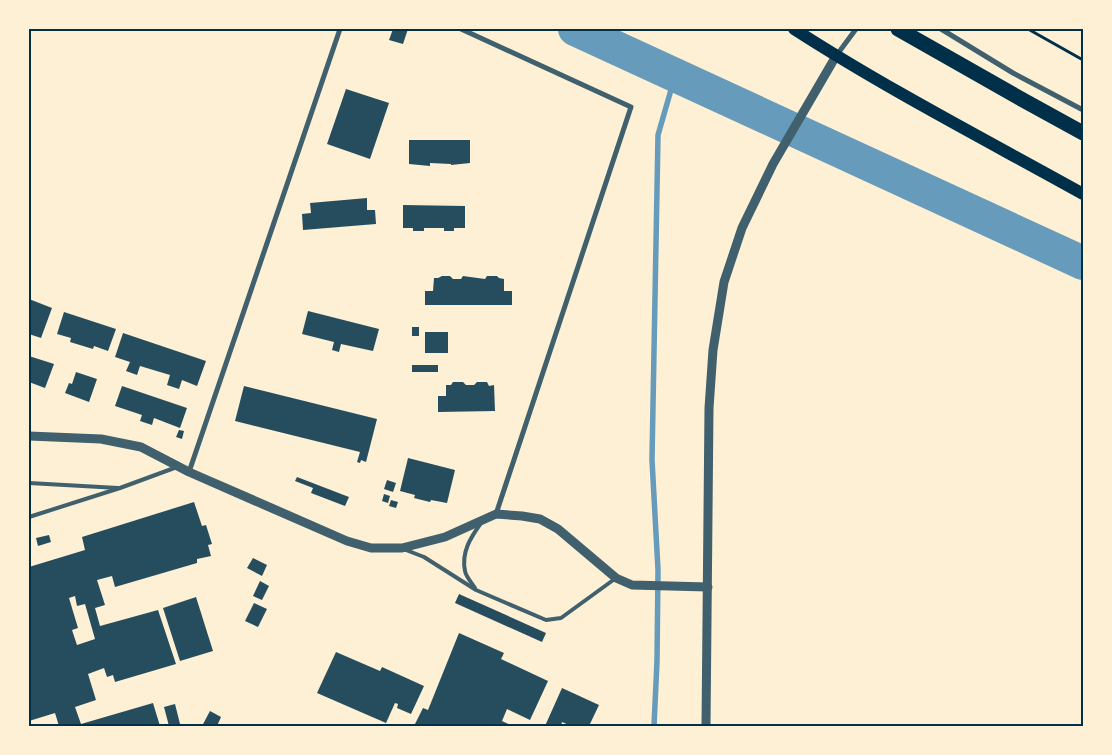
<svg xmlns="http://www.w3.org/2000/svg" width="1112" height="755" font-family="'Archivo Narrow',sans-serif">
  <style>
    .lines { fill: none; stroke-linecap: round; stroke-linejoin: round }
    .stream { stroke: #669bbc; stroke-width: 5.5 }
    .river { stroke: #669bbc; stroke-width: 34 }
    .building { fill: #264d5e; fill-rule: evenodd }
    .path { stroke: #003049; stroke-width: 3 }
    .service { stroke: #3f606c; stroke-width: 4 }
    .minor { stroke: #3f606c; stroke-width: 5 }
    .tertiary { stroke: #3f606c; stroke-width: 9 }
    .primary { stroke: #003049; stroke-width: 12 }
    .motorway { stroke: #003049; stroke-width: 15 }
    .neatline { fill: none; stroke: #003049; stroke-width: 2 }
  </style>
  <rect width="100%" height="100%" fill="#fdf0d5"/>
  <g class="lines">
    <!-- stream -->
    <polyline class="stream" points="654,726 657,661 658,570 652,460 658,135 675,76"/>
    <!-- river -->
    <polyline class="river" points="575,29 1083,263"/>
  </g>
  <!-- building -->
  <g class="building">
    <polygon points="393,29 408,29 403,44 389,40"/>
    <polygon points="346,89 389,103 370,159 327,144"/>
    <polygon points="409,140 470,140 470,163 451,165 451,164 430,163 430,166 409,164"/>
    <polygon points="367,198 367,210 375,210 376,224 303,230 302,214 311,213 310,203"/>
    <polygon points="403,205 465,206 465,228 454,228 454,231 444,231 444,228 424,228 424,231 413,231 413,228 403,228"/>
    <polygon points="442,276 450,276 453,279 461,279 463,276 485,279 487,276 497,276 499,278 504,279 504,291 512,291 512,305 425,305 425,291 433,291 434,278 438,278"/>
    <polygon points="29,299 52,308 41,338 29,334"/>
    <polygon points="308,311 379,329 373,351 341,344 339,352 332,350 334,342 302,334"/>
    <polygon points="64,312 116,329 108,351 94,346 93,349 70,342 71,338 57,334"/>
    <rect x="412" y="327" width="7" height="9"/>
    <rect x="425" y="332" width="23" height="21"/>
    <polygon points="123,333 206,361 197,386 182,380 179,389 167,385 170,375 140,366 137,375 126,371 130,362 115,357"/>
    <polygon points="29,356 54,364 45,388 29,382"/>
    <rect x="412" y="365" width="26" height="7"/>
    <polygon points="76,372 97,379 89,402 65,393 69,383 72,384"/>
    <polygon points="453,382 463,382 466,385 474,385 477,382 487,382 489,386 494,385 495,411 438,412 438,396 446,396 446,385 451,385"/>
    <polygon points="122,386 187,408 180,428 154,418 152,425 140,421 142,415 115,406"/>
    <polygon points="244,386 377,419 366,462 361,460 360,463 357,462 360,452 235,421"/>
    <polygon points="179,430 184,431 182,439 176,437"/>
    <polygon points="408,458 455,470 447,503 431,500 430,502 414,498 415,495 400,491"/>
    <polygon points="297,477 349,497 345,506 311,493 313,488 295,481"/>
    <polygon points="387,480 396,483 393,492 384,489"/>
    <polygon points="384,494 390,496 388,503 382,501"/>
    <polygon points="391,500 398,502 396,508 389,506"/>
    <path d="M194 502 202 526 206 525 212 544 208 545 211 556 197 559V563L115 587 112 576 97 580 105 605 95 608 100 626 158 610 176 664 115 682 113 675 107 677 104 668 88 674 96 700 75 707 81 724 153 703 160 726H59L55 713 29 721V567L85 550 82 537ZM75 596 77 606 85 604 95 639 77 645 72 630 78 628 69 598Z"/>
    <polygon points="49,535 51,542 38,546 36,538"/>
    <polygon points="253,558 267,565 262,576 247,568"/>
    <polygon points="260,581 269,586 262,600 253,596"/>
    <polygon points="459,594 546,633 542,642 455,603"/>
    <polygon points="196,597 213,651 180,661 163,608"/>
    <polygon points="254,603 267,609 258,627 245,621"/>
    <polygon points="459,633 504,653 501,659 548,681 530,720 507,709 502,721 513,726 414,726 423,708 428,710"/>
    <polygon points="336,652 380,671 382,667 424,686 411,714 397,708 398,704 395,703 386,723 317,693"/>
    <polygon points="562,688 599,705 589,726 571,726 562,722 561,726 545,726"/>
    <polygon points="175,704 180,724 169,726 164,707"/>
    <polygon points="210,711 221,717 217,726 202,726"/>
  </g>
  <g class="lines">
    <!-- path -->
    <polyline class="path" points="1028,29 1083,60"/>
    <!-- service -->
    <g class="service">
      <polyline points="29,483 118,488"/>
      <polyline points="29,517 120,488 177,467"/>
      <polyline points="406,550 424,557 476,590 546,620 561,618 616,578"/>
      <path d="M475 588C472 583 466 577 465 571 461 552 471 537 481 523"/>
    </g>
    <!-- minor -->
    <g class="minor">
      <polyline points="461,29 631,107 496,514"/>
      <polyline points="941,29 1013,73 1083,110"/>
      <polyline points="836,56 856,29"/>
      <polyline points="189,472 340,29"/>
    </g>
    <!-- tertiary -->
    <g class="tertiary">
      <polyline points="29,436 101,439 141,447 189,472 347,541 371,548 402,548 445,537 496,514 522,516 540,519 558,529 616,578 632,585 708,587"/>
      <polyline points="706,726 709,408 713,350 724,282 742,228 773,164 836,56"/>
    </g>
    <!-- primary -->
    <path class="primary" d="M794 29C887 89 986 140 1083 194"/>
    <!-- motorway -->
    <polyline class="motorway" points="898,29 1023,100 1083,133"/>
  </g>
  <!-- border -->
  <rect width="1112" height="755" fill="none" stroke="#fdf0d5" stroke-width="60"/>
  <rect x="30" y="30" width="1052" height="695" class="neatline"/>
</svg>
